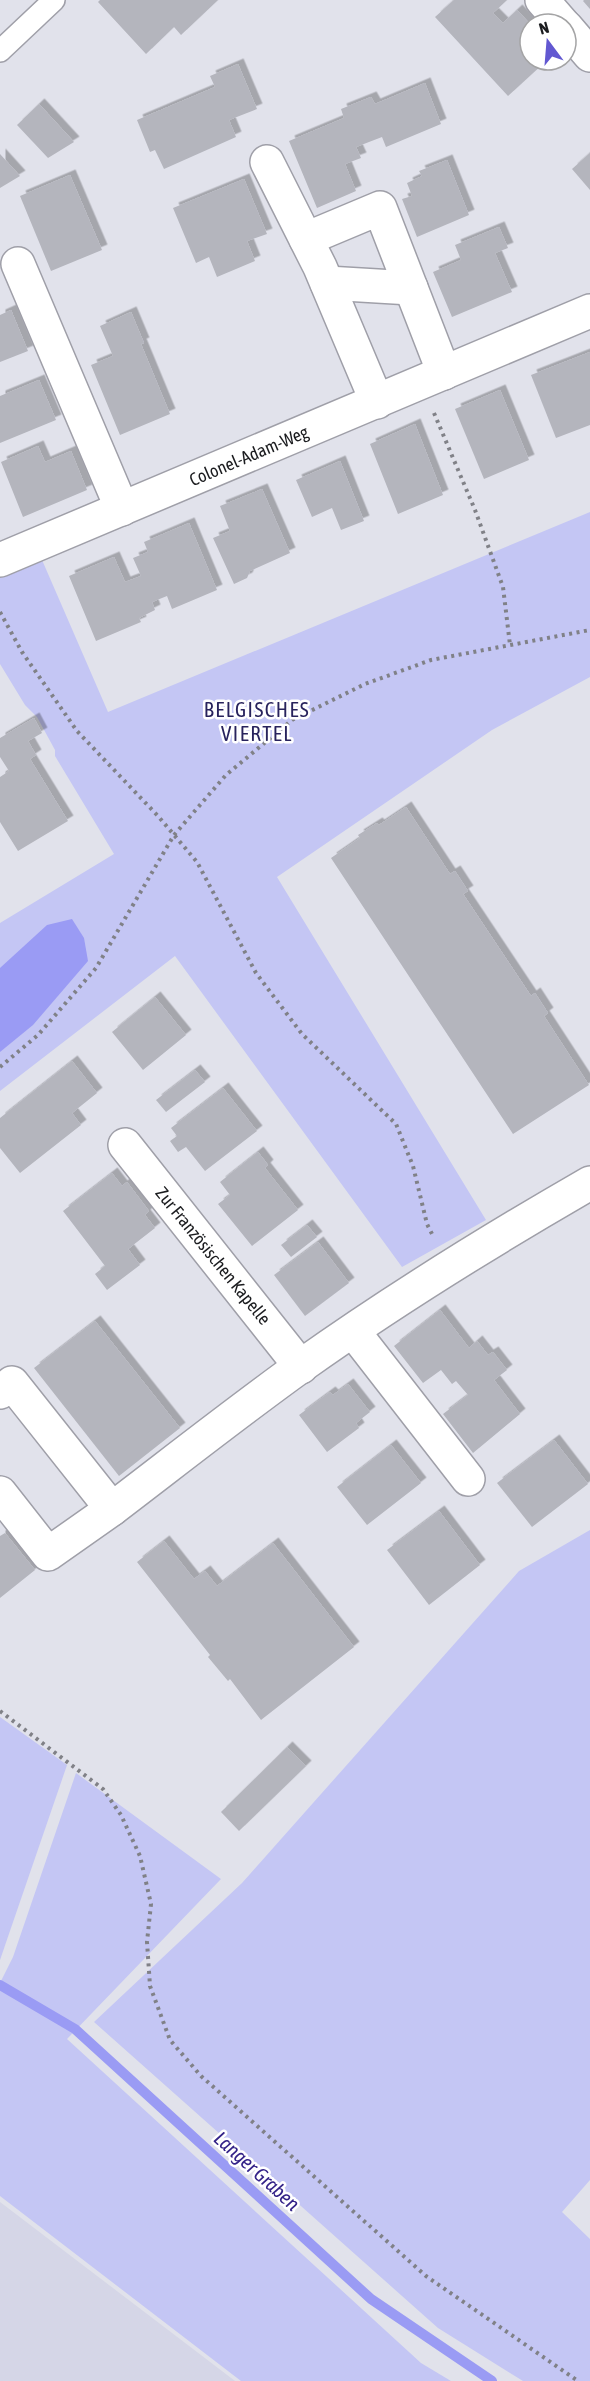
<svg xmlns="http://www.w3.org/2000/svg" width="590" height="2381" font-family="'Asap Condensed',sans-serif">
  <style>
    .built { fill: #d5d6e7 }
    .green { fill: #c4c6f4 }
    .water { fill: #9a9bf4 }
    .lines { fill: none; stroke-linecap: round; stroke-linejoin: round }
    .stream { stroke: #9a9bf4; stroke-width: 10 }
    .building { fill: #b4b5bd; filter: url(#shadow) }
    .service-casing { stroke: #9f9fa8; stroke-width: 24 }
    .minor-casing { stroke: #9f9fa8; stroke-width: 36 }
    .path { stroke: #808187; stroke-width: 4; stroke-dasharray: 3 4.5; stroke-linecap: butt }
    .service { stroke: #fff; stroke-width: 21 }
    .minor { stroke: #fff; stroke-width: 33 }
    .labels { text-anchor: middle; stroke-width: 5; stroke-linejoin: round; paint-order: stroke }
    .street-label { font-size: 18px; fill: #1b1c1f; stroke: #fff }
    .water-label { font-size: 20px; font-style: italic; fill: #342388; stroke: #fff }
    .quarter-label { font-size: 21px; letter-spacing: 1.5px; fill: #28235d; stroke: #fff }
  </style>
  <defs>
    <filter id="shadow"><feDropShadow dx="5.5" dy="-5.5" stdDeviation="0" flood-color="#0004"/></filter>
  </defs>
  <rect width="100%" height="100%" fill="#e1e2eb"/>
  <!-- built -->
  <polygon class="built" points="0,2202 235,2381 0,2381"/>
  <!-- green -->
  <g class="green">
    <polygon points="590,512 590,677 492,730 277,877 486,1220 402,1267 175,956 0,1091 0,923 114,854 55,756 55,750 37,717 25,705 0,664 0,570 39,553 108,712"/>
    <polygon points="590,1530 590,2180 562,2212 590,2239 590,2381 523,2381 438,2328 94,2022 242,1883 519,1571"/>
    <polygon points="0,1717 67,1765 0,1960"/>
    <polygon points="76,1773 221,1879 67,2039 421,2363 451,2381 241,2381 0,2196 0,1983 13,1957"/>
  </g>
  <!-- water -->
  <polygon class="water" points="72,919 84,938 88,961 33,1025 0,1052 0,968 47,925"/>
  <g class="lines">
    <!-- stream -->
    <polyline class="stream" points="0,1985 75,2029 371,2299 492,2381"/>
  </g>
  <!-- building -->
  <g class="building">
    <polygon points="100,0 218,0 181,35 174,27 146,54 98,2"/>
    <polygon points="454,0 507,0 493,13 503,23 517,10 530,24 530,60 543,60 545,62 508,96 435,17"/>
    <polygon points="584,0 590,0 590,9 583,1"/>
    <polygon points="238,64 257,109 229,120 236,137 164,169 155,150 150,152 137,120 215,87 210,76"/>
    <polygon points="425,83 441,124 386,147 382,137 356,147 361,158 345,164 356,191 317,208 289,141 344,118 341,109 371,97 375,104"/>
    <polygon points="39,104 74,142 48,158 17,125"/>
    <polygon points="590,153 590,190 572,169"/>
    <polygon points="0,154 20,176 0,188"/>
    <polygon points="447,160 469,215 417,237 402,199 412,196 407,183 422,176 419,171"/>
    <polygon points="70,175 102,250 51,271 20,196"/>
    <polygon points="244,179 267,234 247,241 255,261 217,277 209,257 196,263 173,208"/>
    <polygon points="499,227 508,248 495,253 512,292 452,317 433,272 461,260 455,245"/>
    <polygon points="11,310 28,351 0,362 0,315"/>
    <polygon points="131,312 144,343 141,344 170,414 120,435 91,365 113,356 100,326"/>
    <polygon points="590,352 590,425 556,438 531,375"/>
    <polygon points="39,380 56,420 0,443 0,396"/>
    <polygon points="500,390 529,460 484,479 455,409"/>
    <polygon points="415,424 443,495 398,514 370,444"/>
    <polygon points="38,446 45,462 71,451 87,490 23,517 1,462"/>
    <polygon points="340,461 364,521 341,530 332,508 312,517 296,480"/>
    <polygon points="262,489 290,553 250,571 247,578 234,584 213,538 230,531 220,506"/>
    <polygon points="189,523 217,590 172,609 167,596 152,602 155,610 139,618 141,622 96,641 69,576 114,557 125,582 141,576 133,558 148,552 144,542"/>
    <polygon points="34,718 42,733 28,741 36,755 30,759 68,821 18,851 0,822 0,777 9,771 0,757 0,738"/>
    <polygon points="406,807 450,874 455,871 468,891 463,894 531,996 535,993 548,1013 544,1016 589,1085 513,1134 331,858 360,838 358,835 377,823 379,825"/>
    <polygon points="155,997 186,1035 143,1070 112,1032"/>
    <polygon points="72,1061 97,1093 72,1113 81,1125 20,1173 0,1148 0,1118"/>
    <polygon points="195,1070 205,1082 166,1112 156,1100"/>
    <polygon points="223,1088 257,1131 205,1171 186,1147 178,1152 170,1141 177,1136 171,1128"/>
    <polygon points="258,1152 268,1165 265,1168 298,1210 252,1246 218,1204 230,1195 220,1182"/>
    <polygon points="112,1173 122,1186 127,1182 149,1211 145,1215 155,1228 128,1249 140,1265 107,1290 95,1274 105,1266 63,1211"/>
    <polygon points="307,1225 317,1237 291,1257 281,1245"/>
    <polygon points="318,1242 349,1283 305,1316 274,1275"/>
    <polygon points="440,1310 469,1348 477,1341 488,1355 493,1352 507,1370 494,1380 520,1414 473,1453 443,1414 468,1395 456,1381 452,1384 441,1370 423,1383 394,1346"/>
    <polygon points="95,1321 180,1428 119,1476 34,1368"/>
    <polygon points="348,1384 370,1412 356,1423 359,1428 327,1452 299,1415 330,1392 333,1395"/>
    <polygon points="554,1440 588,1484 532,1527 497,1483"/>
    <polygon points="391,1445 421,1483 367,1525 337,1487"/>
    <polygon points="439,1511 480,1565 429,1605 387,1550"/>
    <polygon points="5,1533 35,1570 0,1598 0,1536"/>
    <polygon points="164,1541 194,1579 205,1571 217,1586 273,1543 354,1647 261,1720 230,1679 228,1681 208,1657 210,1655 137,1562"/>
    <polygon points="287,1747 306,1766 239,1831 221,1812"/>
  </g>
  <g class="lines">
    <defs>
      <polyline id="service" points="0,51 54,0"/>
      <g id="minor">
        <polyline points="542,0 563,24"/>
        <polyline points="566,27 590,55"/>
        <polyline points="267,162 320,267 377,402"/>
        <polyline points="306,239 380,208 444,373"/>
        <polyline points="18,264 122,509"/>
        <polyline points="327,283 411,288"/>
        <polyline points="0,560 590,311"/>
        <polyline points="125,1145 301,1367"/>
        <polyline points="353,1331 468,1479"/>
        <path d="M0 1392 12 1383 112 1509C175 1461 237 1412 301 1366 394 1300 491 1240 590 1183"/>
        <polyline points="0,1493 48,1554 112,1509"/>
      </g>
    </defs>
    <!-- service casing -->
    <use href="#service" class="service-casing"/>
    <!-- minor casing -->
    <use href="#minor" class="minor-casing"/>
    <!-- path -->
    <g class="path">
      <polyline points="434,413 475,510 503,587 510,645"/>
      <polyline points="0,612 22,652 77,731 158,816 197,862 256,973 302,1034 396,1124 413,1166 427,1224 433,1236"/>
      <polyline points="0,1067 38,1035 96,968 174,835 226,775 292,720 365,684 431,660 590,630"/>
      <polyline points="0,1711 103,1789 121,1815 140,1856 151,1904 147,1942 150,1986 170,2040 201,2076 426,2276 578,2381"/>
    </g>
    <!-- service -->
    <use href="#service" class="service"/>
    <!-- minor -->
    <use href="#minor" class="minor"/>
  </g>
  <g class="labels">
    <!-- street labels -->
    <g class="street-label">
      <text transform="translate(249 456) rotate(-23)" y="6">Colonel-Adam-Weg</text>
      <text transform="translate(213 1256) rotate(51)" y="6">Zur Französischen Kapelle</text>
    </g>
    <!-- water labels -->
    <g class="water-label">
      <text transform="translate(257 2171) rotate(42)" y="7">Langer Graben</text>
    </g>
    <!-- quarter labels -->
    <g class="quarter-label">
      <text x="257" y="717">BELGISCHES<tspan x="257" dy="24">VIERTEL</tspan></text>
    </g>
  </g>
  <!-- north arrow -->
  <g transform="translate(548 42) rotate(344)"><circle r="28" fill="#ffffff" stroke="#a4a4a5" stroke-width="1.5"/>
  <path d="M0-4.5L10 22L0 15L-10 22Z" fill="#6258d1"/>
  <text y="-9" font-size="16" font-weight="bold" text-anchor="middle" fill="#1b1c1f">N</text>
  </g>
</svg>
